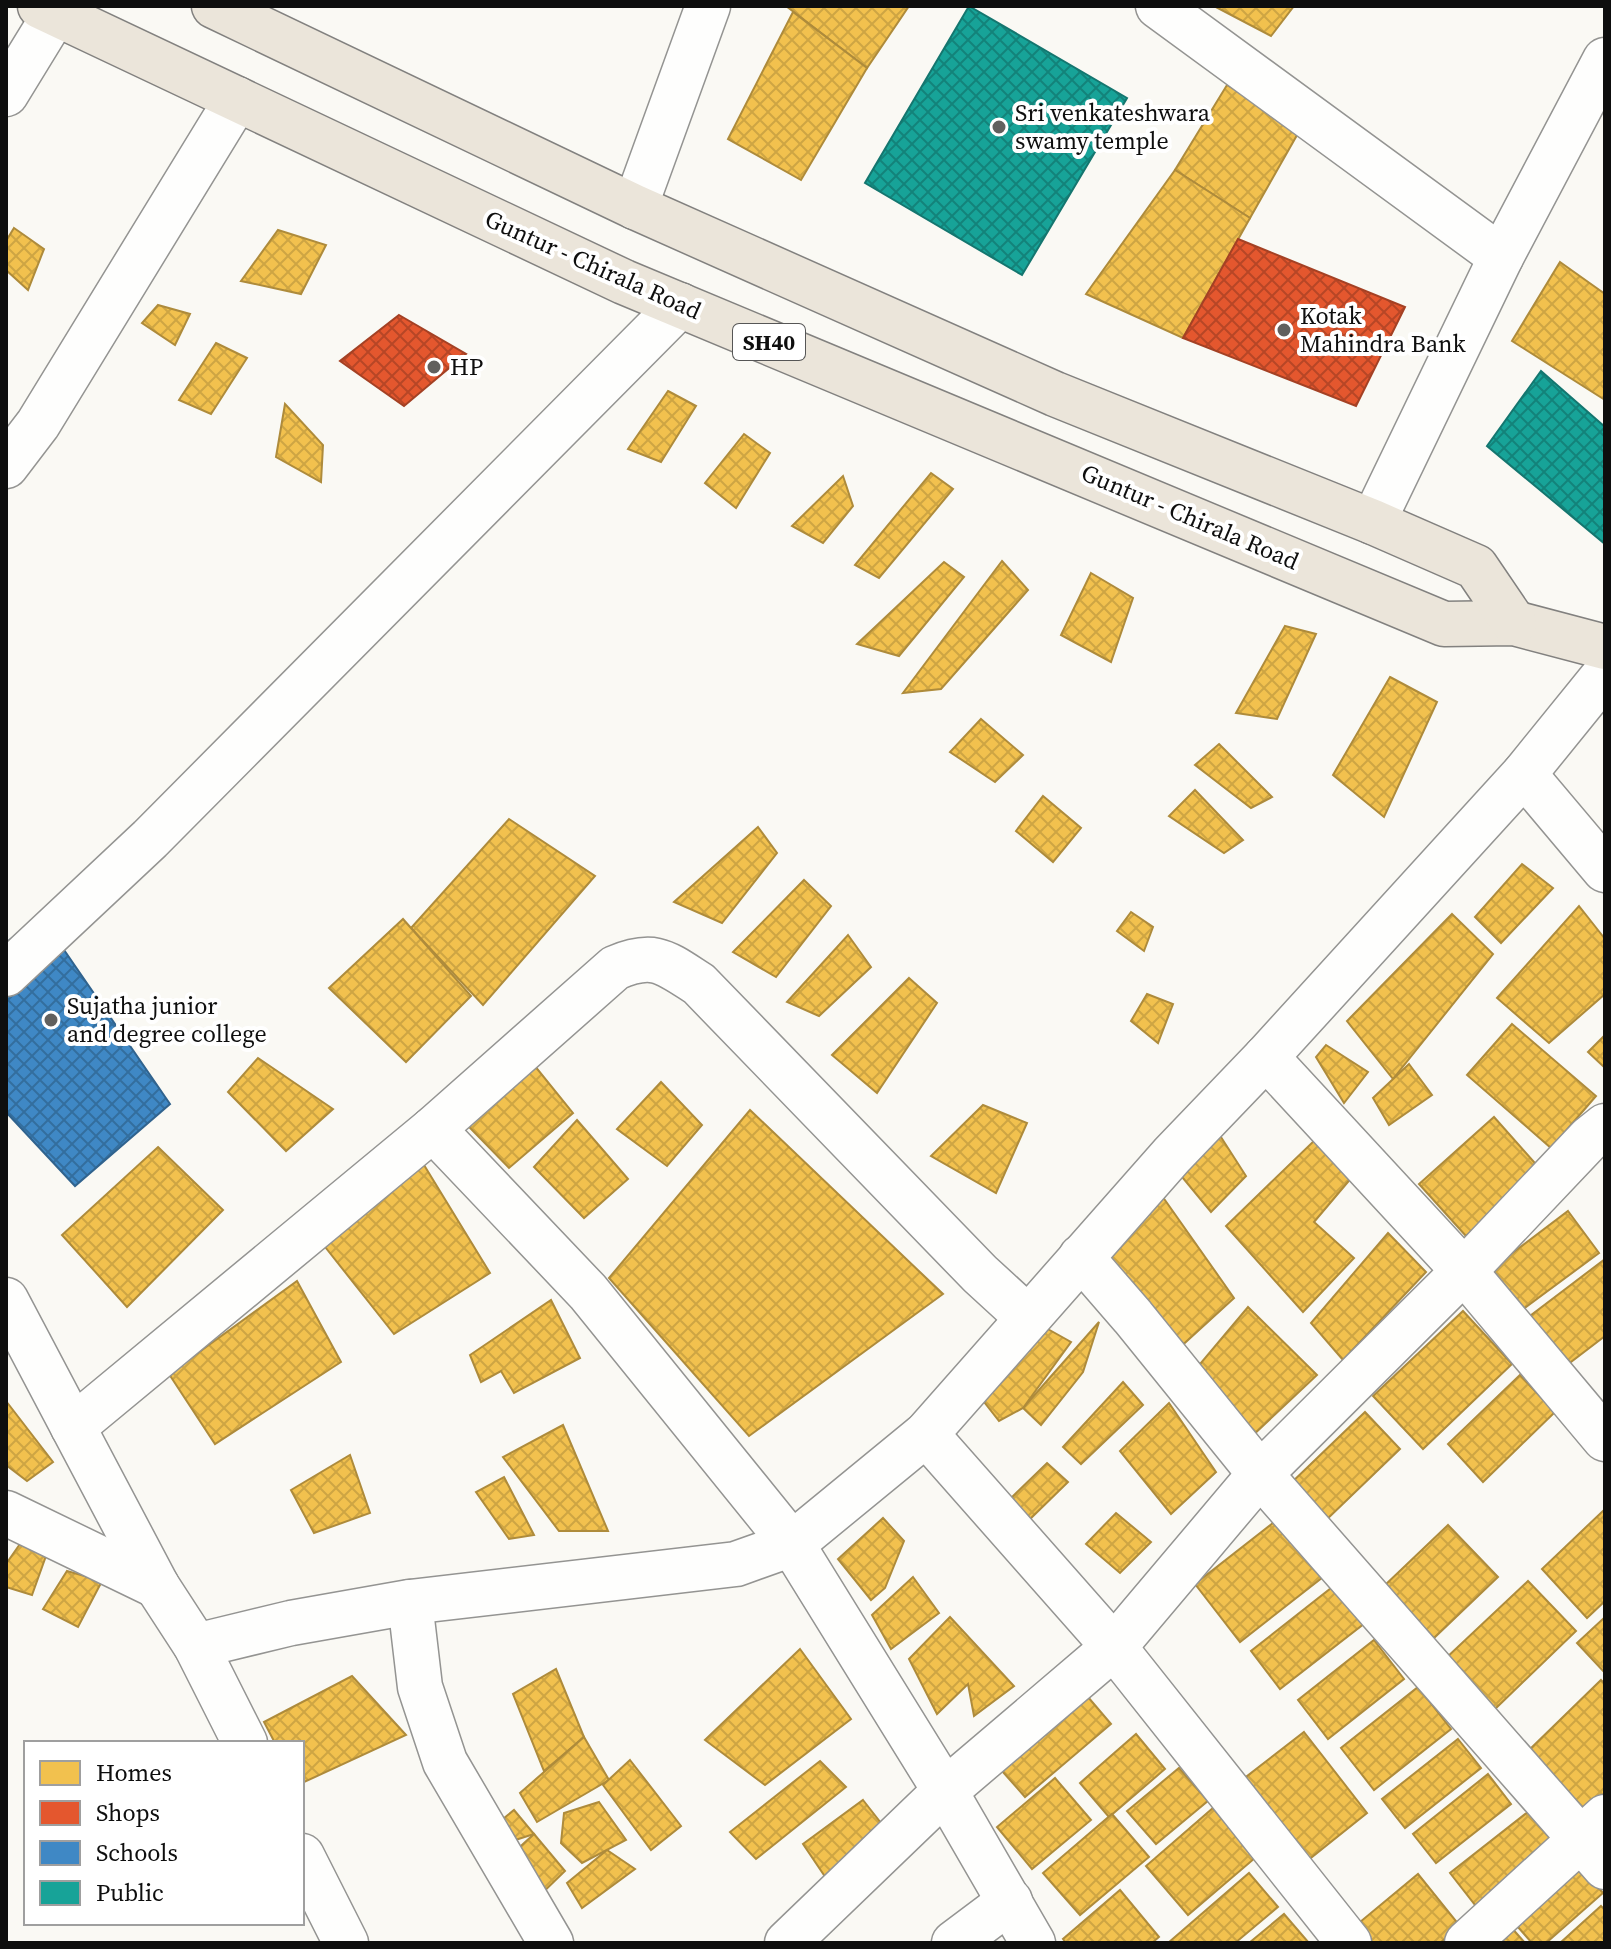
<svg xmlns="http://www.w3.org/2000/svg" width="1611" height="1949" viewBox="0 0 1611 1949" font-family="'Source Serif 4',serif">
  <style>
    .homes { fill: url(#homes-cross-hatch); stroke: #ae8b3b; stroke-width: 2 }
    .shops { fill: url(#shops-cross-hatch); stroke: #a44124; stroke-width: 2 }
    .schools { fill: url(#schools-cross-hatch); stroke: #30638e; stroke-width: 2 }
    .public { fill: url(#public-cross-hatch); stroke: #14766f; stroke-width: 2 }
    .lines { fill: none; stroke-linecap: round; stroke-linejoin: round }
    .minor-casing { stroke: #949492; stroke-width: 47 }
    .major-casing { stroke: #82817f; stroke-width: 47 }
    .minor { stroke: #fefefd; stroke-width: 44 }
    .major { stroke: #ebe5da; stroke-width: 44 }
    .poi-dot { fill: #61605e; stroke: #fff; stroke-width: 3 }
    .labels { text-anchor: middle; stroke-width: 8; stroke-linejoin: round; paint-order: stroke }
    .shield { fill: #fff; stroke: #565656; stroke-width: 2 }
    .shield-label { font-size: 22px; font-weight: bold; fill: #0e0e0e }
    .poi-label { font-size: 24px; fill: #0e0e0e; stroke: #fff; text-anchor: start }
    .street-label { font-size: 24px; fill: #0e0e0e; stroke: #fff }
  </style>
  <defs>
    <pattern id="homes-cross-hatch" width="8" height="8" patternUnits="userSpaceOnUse" patternTransform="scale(2)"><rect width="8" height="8" fill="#f2c14e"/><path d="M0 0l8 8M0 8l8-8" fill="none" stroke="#cea543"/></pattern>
    <pattern id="shops-cross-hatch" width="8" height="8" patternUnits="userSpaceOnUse" patternTransform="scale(2)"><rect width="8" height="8" fill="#e4572e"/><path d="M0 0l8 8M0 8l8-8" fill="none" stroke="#b74626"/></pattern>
    <pattern id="schools-cross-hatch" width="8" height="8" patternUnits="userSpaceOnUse" patternTransform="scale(2)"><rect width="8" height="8" fill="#3f88c5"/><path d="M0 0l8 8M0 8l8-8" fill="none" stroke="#336e9e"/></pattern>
    <pattern id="public-cross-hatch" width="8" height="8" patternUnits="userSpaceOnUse" patternTransform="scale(2)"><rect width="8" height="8" fill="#17a398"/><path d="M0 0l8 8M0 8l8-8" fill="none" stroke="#13837a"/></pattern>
  </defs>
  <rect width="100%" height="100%" fill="#faf9f4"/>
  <g class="homes">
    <path d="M 786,6 L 909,6 L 867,68 Z"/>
    <path d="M 1214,6 L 1294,6 L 1271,36 Z"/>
    <path d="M 793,12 L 867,68 L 801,180 L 728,139 Z"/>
    <path d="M 1227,85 L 1301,128 L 1250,218 L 1175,170 Z"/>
    <path d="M 1175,170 L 1250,218 L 1183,338 L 1086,294 Z"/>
    <path d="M 14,228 L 44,249 L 28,290 L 6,270 L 6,241 Z"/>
    <path d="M 278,230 L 326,245 L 301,294 L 241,281 Z"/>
    <path d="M 1560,262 L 1605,294 L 1605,400 L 1512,341 Z"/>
    <path d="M 158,305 L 190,314 L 175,345 L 142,323 Z"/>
    <path d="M 216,343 L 247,358 L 211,414 L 179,400 Z"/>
    <path d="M 668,391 L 696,406 L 661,462 L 628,449 Z"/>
    <path d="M 285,404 L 323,445 L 321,482 L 276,457 Z"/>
    <path d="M 744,434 L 770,453 L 736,508 L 705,483 Z"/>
    <path d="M 931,473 L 953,489 L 879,578 L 855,565 Z"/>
    <path d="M 843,476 L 853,506 L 823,543 L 792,526 Z"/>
    <path d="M 1002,561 L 1028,590 L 941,689 L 903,693 Z"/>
    <path d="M 944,562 L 964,577 L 899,656 L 857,644 Z"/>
    <path d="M 1091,573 L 1133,598 L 1111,662 L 1061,635 Z"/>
    <path d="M 1285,626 L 1316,634 L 1277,719 L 1236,713 Z"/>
    <path d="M 1390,677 L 1437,702 L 1384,817 L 1333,775 Z"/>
    <path d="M 981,719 L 1023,755 L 995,782 L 950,752 Z"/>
    <path d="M 1219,744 L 1272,797 L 1251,808 L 1195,765 Z"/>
    <path d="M 1195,790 L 1243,840 L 1224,853 L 1169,816 Z"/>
    <path d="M 1043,796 L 1081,828 L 1053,862 L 1016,831 Z"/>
    <path d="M 509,819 L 595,876 L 483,1005 L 411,928 Z"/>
    <path d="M 758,827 L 777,853 L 722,923 L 674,902 Z"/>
    <path d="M 1522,864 L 1553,888 L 1501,943 L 1475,917 Z"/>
    <path d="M 804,880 L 831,906 L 776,977 L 733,952 Z"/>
    <path d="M 1579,906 L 1605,939 L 1605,994 L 1549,1043 L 1497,998 Z"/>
    <path d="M 1131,912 L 1153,927 L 1144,951 L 1117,931 Z"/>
    <path d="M 1452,914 L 1493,954 L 1393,1079 L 1347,1021 Z"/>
    <path d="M 403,919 L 471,996 L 406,1062 L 329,988 Z"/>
    <path d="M 848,935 L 871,967 L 819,1016 L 787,1002 Z"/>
    <path d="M 909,978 L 937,1003 L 877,1093 L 832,1055 Z"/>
    <path d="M 1147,994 L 1173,1004 L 1158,1043 L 1131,1021 Z"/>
    <path d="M 1512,1024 L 1596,1096 L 1551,1148 L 1467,1075 Z"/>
    <path d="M 1605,1035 L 1605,1068 L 1588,1052 Z"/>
    <path d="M 513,1039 L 573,1113 L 509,1168 L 439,1096 Z"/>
    <path d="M 1326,1045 L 1368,1072 L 1344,1103 L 1316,1057 Z"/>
    <path d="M 258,1058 L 333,1109 L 286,1151 L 228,1092 Z"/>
    <path d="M 1409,1064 L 1432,1095 L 1389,1125 L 1373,1098 Z"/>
    <path d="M 661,1082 L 702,1125 L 667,1166 L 617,1129 Z"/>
    <path d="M 983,1105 L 1027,1123 L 996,1193 L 931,1156 Z"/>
    <path d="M 750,1110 L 943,1294 L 749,1436 L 609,1278 Z"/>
    <path d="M 1494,1117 L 1541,1170 L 1466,1236 L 1419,1184 Z"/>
    <path d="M 577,1120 L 628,1179 L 584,1218 L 534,1167 Z"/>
    <path d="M 1219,1134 L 1246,1176 L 1211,1212 L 1178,1172 Z"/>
    <path d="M 1319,1136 L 1358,1170 L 1314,1222 L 1354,1258 L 1303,1312 L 1226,1226 Z"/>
    <path d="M 158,1147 L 223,1210 L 127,1307 L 62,1235 Z"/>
    <path d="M 424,1165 L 490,1273 L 394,1334 L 322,1243 Z"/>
    <path d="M 1160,1193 L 1234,1298 L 1176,1351 L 1101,1257 Z"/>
    <path d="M 1568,1211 L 1599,1253 L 1518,1313 L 1487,1272 Z"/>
    <path d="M 1388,1233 L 1426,1272 L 1343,1360 L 1311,1323 Z"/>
    <path d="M 1605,1259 L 1605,1336 L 1563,1368 L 1526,1319 Z"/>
    <path d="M 297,1281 L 341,1362 L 215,1444 L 169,1374 Z"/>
    <path d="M 551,1300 L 580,1358 L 514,1393 L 501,1371 L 481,1382 L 470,1355 Z"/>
    <path d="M 1248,1307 L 1317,1375 L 1250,1438 L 1195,1370 Z"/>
    <path d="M 1463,1311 L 1512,1364 L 1423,1449 L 1373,1396 Z"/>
    <path d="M 1099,1322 L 1083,1372 L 1041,1425 L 1023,1408 Z"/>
    <path d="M 1037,1323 L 1071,1342 L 1023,1408 L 999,1421 L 981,1398 Z"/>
    <path d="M 1520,1375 L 1555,1412 L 1483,1482 L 1448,1444 Z"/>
    <path d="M 1123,1382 L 1143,1405 L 1081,1464 L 1063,1447 Z"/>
    <path d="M 6,1401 L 53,1462 L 27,1481 L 6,1465 Z"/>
    <path d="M 1169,1403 L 1216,1472 L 1171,1514 L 1120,1451 Z"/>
    <path d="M 1365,1412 L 1400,1449 L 1324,1522 L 1289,1485 Z"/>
    <path d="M 563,1425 L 608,1531 L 559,1531 L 503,1457 Z"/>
    <path d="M 350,1455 L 370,1513 L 314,1533 L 291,1490 Z"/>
    <path d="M 1047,1463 L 1068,1482 L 1028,1521 L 1008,1501 Z"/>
    <path d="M 504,1477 L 534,1535 L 509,1539 L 476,1492 Z"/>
    <path d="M 1605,1509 L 1605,1601 L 1587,1618 L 1542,1569 Z"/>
    <path d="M 1116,1513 L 1151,1542 L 1120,1573 L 1086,1544 Z"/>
    <path d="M 883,1518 L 904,1541 L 885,1588 L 871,1600 L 838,1559 Z"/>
    <path d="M 1278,1519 L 1323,1577 L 1240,1642 L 1195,1584 Z"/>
    <path d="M 1448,1525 L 1498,1577 L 1434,1638 L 1384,1586 Z"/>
    <path d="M 22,1541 L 46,1556 L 32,1595 L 6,1587 L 6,1564 Z"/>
    <path d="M 67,1571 L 102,1581 L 78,1627 L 43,1609 Z"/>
    <path d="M 913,1577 L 939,1613 L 891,1649 L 872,1615 Z"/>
    <path d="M 1528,1581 L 1576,1631 L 1494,1710 L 1445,1659 Z"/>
    <path d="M 1335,1585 L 1365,1623 L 1280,1689 L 1251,1651 Z"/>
    <path d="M 950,1617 L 1014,1686 L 974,1716 L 968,1684 L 937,1714 L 909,1659 Z"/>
    <path d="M 1605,1617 L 1605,1673 L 1577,1643 Z"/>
    <path d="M 1374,1640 L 1404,1679 L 1328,1739 L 1298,1700 Z"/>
    <path d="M 800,1649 L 851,1719 L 765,1785 L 705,1740 Z"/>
    <path d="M 556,1669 L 584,1737 L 544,1771 L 513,1694 Z"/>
    <path d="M 352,1676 L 406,1735 L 302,1783 L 302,1743 L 275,1743 L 264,1722 Z"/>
    <path d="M 1601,1680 L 1605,1684 L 1605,1796 L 1587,1813 L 1528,1751 Z"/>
    <path d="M 1418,1687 L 1451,1729 L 1374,1790 L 1341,1748 Z"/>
    <path d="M 1082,1690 L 1111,1724 L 1025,1797 L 995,1763 Z"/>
    <path d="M 1304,1732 L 1367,1813 L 1307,1861 L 1242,1780 Z"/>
    <path d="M 1136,1734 L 1165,1769 L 1109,1817 L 1080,1783 Z"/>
    <path d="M 584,1737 L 609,1780 L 537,1822 L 520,1793 Z"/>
    <path d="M 1458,1739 L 1481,1768 L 1405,1828 L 1382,1799 Z"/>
    <path d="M 630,1760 L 681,1826 L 651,1850 L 603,1785 Z"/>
    <path d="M 820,1761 L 846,1787 L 756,1859 L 730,1832 Z"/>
    <path d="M 1179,1768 L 1208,1801 L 1156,1844 L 1127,1811 Z"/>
    <path d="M 1488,1774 L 1511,1804 L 1436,1863 L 1413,1834 Z"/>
    <path d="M 1055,1778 L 1091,1820 L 1032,1869 L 997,1827 Z"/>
    <path d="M 863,1800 L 888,1832 L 826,1878 L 803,1844 Z"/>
    <path d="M 599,1802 L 626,1840 L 582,1863 L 561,1843 L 564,1813 Z"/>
    <path d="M 1213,1808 L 1255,1858 L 1188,1915 L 1146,1866 Z"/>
    <path d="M 514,1810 L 534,1834 L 506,1843 L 493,1827 Z"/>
    <path d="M 1529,1811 L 1558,1848 L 1479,1910 L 1450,1873 Z"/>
    <path d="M 1112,1814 L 1149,1857 L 1080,1915 L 1043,1873 Z"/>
    <path d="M 534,1834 L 565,1871 L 533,1902 L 510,1856 Z"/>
    <path d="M 607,1850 L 635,1869 L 582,1908 L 567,1883 Z"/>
    <path d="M 1576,1862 L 1603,1893 L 1546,1943 L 1532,1943 L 1511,1919 Z"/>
    <path d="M 1249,1873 L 1278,1907 L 1235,1943 L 1168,1943 Z"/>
    <path d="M 1418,1874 L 1460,1926 L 1440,1943 L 1368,1943 L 1354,1927 Z"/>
    <path d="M 1120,1890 L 1159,1937 L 1152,1943 L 1066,1943 L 1063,1939 Z"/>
    <path d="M 1601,1906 L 1605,1910 L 1605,1943 L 1560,1943 Z"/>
    <path d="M 1284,1914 L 1309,1943 L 1249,1943 Z"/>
    <path d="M 1510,1926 L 1525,1943 L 1490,1943 Z"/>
  </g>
  <g class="shops">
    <path d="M 1238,239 L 1405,307 L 1356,406 L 1183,338 Z"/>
    <path d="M 399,315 L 466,354 L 404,406 L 340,361 Z"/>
  </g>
  <path class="schools" d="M 40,915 L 170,1104 L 75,1186 L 6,1112 L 6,943 Z"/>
  <g class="public">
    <path d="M 969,6 L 1127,98 L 1022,275 L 865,183 Z"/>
    <path d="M 1541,371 L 1605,427 L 1605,544 L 1487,446 Z"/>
  </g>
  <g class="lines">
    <g class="minor-casing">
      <g id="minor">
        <path d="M 1158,6 L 1501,257"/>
        <path d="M 6,94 L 55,14"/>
        <path d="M 635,207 L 708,6"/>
        <path d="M 6,466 L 38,424 L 237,99"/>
        <path d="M 1373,522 L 1501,257 L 1605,60"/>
        <path d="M 1524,774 L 1605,870"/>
        <path d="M 6,974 L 150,839 L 680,305"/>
        <path d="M 1266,1057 L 1464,1271 L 1605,1439"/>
        <path d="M 433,1129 L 588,1292 L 792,1544 L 945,1791 L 1033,1943"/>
        <path d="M 1081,1257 L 1133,1317 L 1260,1474 L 1605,1867"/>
        <path d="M 6,1300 L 157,1586 L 196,1646 L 245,1743"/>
        <path d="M 73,1427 L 433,1129 L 615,968 C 654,951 665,962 699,984 L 980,1274 L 1028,1318"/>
        <path d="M 926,1434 L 1114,1647 L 1349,1943"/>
        <path d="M 6,1513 L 157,1586"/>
        <path d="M 410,1602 L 420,1687 L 445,1762 L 551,1943"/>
        <path d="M 196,1646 L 291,1623 L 410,1602 L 736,1564 L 792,1544 L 926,1434 L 1172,1155 L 1266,1057 L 1524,774 L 1605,674"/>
        <path d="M 302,1856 L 346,1943"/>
        <path d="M 787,1943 L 945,1791 L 1114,1647 L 1260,1474 L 1464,1271 L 1590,1138 L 1605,1126"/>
        <path d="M 954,1943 L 1010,1901"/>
        <path d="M 1467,1943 L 1605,1817"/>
      </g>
    </g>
    <g class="major-casing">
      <g id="major">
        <path d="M 40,6 L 624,282 L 1444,624 L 1514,623 L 1605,647"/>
        <path d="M 214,6 L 635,207 L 1055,394 L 1373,522 L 1476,567 L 1514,623"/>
      </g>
    </g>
    <use href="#minor" class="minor"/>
    <use href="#major" class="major"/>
  </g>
  <g class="poi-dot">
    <circle cx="999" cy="127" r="8"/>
    <circle cx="1284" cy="330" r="8"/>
    <circle cx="434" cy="367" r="8"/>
    <circle cx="51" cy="1020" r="8"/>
  </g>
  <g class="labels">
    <rect class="shield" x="733" y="324" width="72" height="36" rx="6"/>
    <g class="shield-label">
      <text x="769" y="350">SH40</text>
    </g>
    <g class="poi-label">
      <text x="1015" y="121">Sri venkateshwara<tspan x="1015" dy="28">swamy temple</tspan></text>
      <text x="1300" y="324">Kotak<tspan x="1300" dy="28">Mahindra Bank</tspan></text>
      <text x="450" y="375">HP</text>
      <text x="67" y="1014">Sujatha junior<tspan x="67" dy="28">and degree college</tspan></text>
    </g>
    <g class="street-label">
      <text transform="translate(593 265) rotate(24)" y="8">Guntur - Chirala Road</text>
      <text transform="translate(1190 517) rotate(23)" y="8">Guntur - Chirala Road</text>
    </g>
  </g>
  <rect width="1611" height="1949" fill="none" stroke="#0e0e0e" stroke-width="16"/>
  <rect x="24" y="1741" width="280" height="184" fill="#ffffff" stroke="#9f9f9f" stroke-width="2"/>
  <rect x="40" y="1761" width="40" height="24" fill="#f2c14e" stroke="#9f9f9f" stroke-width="2"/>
  <text x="96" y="1781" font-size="24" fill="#0e0e0e">Homes</text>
  <rect x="40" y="1801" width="40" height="24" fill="#e4572e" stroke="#9f9f9f" stroke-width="2"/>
  <text x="96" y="1821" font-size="24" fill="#0e0e0e">Shops</text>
  <rect x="40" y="1841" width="40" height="24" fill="#3f88c5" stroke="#9f9f9f" stroke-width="2"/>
  <text x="96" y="1861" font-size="24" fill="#0e0e0e">Schools</text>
  <rect x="40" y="1881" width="40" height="24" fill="#17a398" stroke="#9f9f9f" stroke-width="2"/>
  <text x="96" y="1901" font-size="24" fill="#0e0e0e">Public</text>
</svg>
